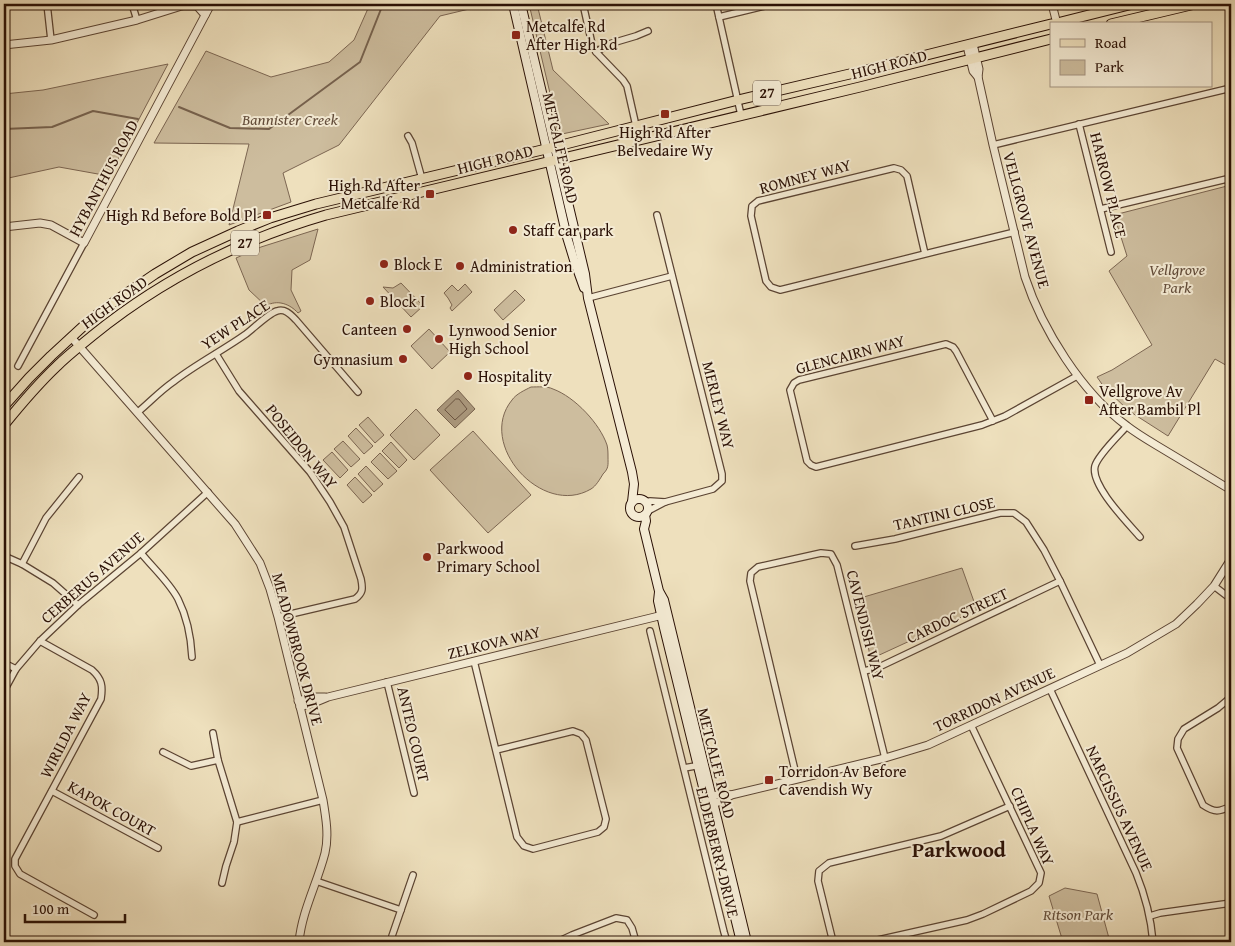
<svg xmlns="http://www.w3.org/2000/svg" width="1235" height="946" viewBox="0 0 1235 946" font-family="'Gentium Book Plus',serif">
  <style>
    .green { fill: #cdbd9e; stroke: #7c6652 }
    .water { fill: #ab997e; stroke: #77624e }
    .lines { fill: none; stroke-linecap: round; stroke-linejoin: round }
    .shore { stroke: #6a5442; stroke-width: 1 }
    .stream { stroke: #77624e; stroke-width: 2 }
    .minor-casing { stroke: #5b4433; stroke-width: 8 }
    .tertiary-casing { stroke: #5b4433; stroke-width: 9 }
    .secondary-casing { stroke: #2a1005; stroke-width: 10 }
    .primary-casing { stroke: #2a1005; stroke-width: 11 }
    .minor { stroke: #f4ebd4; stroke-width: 5.5 }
    .tertiary { stroke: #f4ebd4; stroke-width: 7 }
    .secondary { stroke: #f4ebd4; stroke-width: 8 }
    .primary { stroke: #eee0bd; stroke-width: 9 }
    .poi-dot { fill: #8f2418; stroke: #f4ebd4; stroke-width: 2 }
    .labels { text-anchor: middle; stroke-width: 4; stroke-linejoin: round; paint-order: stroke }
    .shield { fill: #f4ebd4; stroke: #675243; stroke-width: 1 }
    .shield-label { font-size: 15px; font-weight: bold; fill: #2a1005 }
    .poi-label { font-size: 16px; fill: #2a1005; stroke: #f4ebd4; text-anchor: start }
    .street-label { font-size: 16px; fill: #2a1005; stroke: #f4ebd4 }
    .park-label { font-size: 16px; font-style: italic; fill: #634d3b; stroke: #f4ebd4 }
    .district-label { font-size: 21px; font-weight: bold; fill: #2a1005; stroke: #f4ebd4 }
  </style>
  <rect width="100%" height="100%" fill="#eee0bd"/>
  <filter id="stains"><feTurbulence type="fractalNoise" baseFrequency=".004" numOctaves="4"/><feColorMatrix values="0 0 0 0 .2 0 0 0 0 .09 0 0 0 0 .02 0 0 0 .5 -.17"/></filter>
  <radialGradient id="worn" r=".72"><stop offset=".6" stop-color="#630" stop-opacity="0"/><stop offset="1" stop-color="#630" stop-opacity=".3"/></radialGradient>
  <g class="green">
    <path d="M 370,4 L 490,4 L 440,16 L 339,145 L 283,173 L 291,202 L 229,225 L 249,144 L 154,143 L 206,51 L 271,77 L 329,62 L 354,40 Z"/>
    <path d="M 529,4 L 537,4 L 553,70 L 609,124 L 562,134 L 558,133 L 553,106 Z"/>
    <path d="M 168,64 L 109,176 L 59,167 L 4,179 L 4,94 L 43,90 Z"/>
    <path d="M 1231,185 L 1231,368 L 1215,359 L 1168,436 L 1129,411 L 1104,387 L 1097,377 L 1112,370 L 1152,345 L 1109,271 L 1127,256 L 1114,215 Z"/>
    <path d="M 318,229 L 310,260 L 292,270 L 291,290 L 301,311 L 298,313 C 290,304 277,299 266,306 L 249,290 L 236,258 L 261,247 Z"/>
    <path d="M 401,283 L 423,306 L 411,317 L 383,287 L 393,288 Z"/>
    <path d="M 465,284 L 472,292 L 452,311 L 450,308 L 452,305 L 448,298 L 444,293 L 452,285 L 458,291 Z"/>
    <path d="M 515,290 L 525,300 L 503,320 L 494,310 Z"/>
    <path d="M 429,329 L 450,352 L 432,369 L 411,346 Z"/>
    <path d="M 531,387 C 538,387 547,386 553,389 C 575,397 600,424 607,445 C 608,449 608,453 608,457 C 608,465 609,468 603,474 C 600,479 596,486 591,489 C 542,518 476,444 512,400 C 516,394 525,390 531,387 Z"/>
    <path d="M 416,409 L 440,435 L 414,460 L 390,435 Z"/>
    <path d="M 368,417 L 384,435 L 375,443 L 359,425 Z"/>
    <path d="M 356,428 L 373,446 L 364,454 L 348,436 Z"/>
    <path d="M 473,431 L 531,495 L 488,533 L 430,470 Z"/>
    <path d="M 343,441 L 360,459 L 351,467 L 334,449 Z"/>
    <path d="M 391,442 L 407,460 L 399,468 L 382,451 Z"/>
    <path d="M 332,452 L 348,470 L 340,478 L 323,460 Z"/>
    <path d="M 380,453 L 397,471 L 388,479 L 371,462 Z"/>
    <path d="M 366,466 L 383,484 L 374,492 L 358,474 Z"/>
    <path d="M 355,477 L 372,495 L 363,503 L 347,485 Z"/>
    <path d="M 962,568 L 977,610 L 875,657 L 870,655 L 857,599 Z"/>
    <path d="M 1065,888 L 1097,894 L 1110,942 L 1063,942 L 1049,896 Z"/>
  </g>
  <path class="water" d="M 458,390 L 475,409 L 455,428 L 437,410 Z"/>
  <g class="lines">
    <path class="shore" d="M 456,399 L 459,399 L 467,409 L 455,420 L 445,410 Z"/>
    <g class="stream">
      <path d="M 179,107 L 230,128 L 269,129 L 360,62 L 383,4"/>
      <path d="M 4,129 L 52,127 L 93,111 L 138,119"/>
    </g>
    <g class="minor-casing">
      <g id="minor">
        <path d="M 47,4 L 51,40"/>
        <path d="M 132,4 L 137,20"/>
        <path d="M 583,4 L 592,44 L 596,52 L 623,80 L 627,86 L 636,126"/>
        <path d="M 716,4 L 741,115"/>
        <path d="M 719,17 L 773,4"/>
        <path d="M 596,52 L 609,44 L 636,36 L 648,31"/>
        <path d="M 1079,124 L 1111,252"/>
        <path d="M 408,136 L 412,143 L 422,179"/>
        <path d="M 993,145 L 1231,88"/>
        <path d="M 1101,209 L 1231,178"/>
        <path d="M 925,254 L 780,290 L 771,287 L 766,281 L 751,216 L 752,206 L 758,201 L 894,168 L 901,170 L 907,176 L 925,254 L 1015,232"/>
        <path d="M 588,298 L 672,276"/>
        <path d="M 216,354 L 239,391 L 310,472 L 330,502 L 344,527 L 361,579 C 363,589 363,593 355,599 L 278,617"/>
        <path d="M 18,366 L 84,243"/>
        <path d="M 138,412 C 150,402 160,391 173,382 C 196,364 222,351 246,334 C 254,328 269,313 277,311 C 285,308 291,315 296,320 L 358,392"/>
        <path d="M 993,421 L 956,351 L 953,347 L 946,344 L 799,380 L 794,383 L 790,390 L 807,461 L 811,465 L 816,467 L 982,425 L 1005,416 L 1077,376"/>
        <path d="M 1127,426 C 1119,435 1098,455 1095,466 C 1090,485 1128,523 1140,537"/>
        <path d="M 646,502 L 650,501 L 665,502"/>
        <path d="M 648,511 L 665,502 L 713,489 L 722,481 L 722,474 L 657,215"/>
        <path d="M 855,546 L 895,539 L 1000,513 L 1014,513 L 1026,522 L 1044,550 L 1060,581 L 1100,665"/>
        <path d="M 141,553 C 153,568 169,582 178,599 C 187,617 191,637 192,657"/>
        <path d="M 4,556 L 22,564 L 53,583 L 78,605"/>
        <path d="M 22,564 L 46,518 L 79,477"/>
        <path d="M 1214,586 L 1231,599"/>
        <path d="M 650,631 L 724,932 L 727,942"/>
        <path d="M 40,641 L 92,670 C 102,679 103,686 101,699 L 15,859 L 15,866 L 20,874 L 94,915"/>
        <path d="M 474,661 L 517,837 L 524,846 L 533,849 L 598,832 L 604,827 L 606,819 L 586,740 L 581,734 L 573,731 L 496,750"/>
        <path d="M 4,663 L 16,669"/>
        <path d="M 864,671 L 877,668 L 1060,581"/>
        <path d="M 387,682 L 414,793"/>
        <path d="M 1050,689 L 1136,873 C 1145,895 1151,918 1153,942"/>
        <path d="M 4,691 L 16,669 L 40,641 L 78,605 L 141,553 L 208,492"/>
        <path d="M 1231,697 L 1218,708 L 1184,729 L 1178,739 L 1177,748 L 1203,805 C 1215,813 1219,812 1231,806"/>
        <path d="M 213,733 L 218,760 L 237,822 L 234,842 L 226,866 L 222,883"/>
        <path d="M 163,752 L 191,766 L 218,760"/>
        <path d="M 684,768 L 701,765"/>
        <path d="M 797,779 L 750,581 L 751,573 L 758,567 L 821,553 L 831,554 L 837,565 L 885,758"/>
        <path d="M 52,791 L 158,848"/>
        <path d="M 237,822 L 323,800"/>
        <path d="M 316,881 L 401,910"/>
        <path d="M 1150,916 L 1160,913 L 1231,903"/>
        <path d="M 392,936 L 413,875"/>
        <path d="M 557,942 L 572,935 L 616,918 L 627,920 L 632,928 L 636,942"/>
        <path d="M 833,942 L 818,881 L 819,871 L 829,863 L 941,836 L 1010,806"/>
        <path d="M 869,942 L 967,920 L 983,914 L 1031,891 L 1039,883 L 1041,873 L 971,725"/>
      </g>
    </g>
    <g class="tertiary-casing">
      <g id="tertiary">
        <path d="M 1052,4 L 1057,24"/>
        <path d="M 183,6 L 197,6 L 205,15"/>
        <path d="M 973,44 L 979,69 L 978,77 L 993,145 L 1025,277 C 1042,329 1082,393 1127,426 C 1136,433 1146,439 1156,445 C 1181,460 1206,475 1231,490"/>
        <path d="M 4,45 L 51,40 L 137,20 L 188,4"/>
        <path d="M 967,46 L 973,71 L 978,77"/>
        <path d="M 4,227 L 40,223 L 51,225 L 84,243 L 211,4"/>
        <path d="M 71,337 L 235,524 L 260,563 L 270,589 L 278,617 L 323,800 C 326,818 329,836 325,853 C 317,884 302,911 299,942"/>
        <path d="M 298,701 L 314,697 L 325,697"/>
        <path d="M 300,707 L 316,702 L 328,697 L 667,614"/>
        <path d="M 707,797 L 722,794 L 731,795 L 885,758 L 928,745 L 1127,653 L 1176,624 L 1197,604 L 1214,586 L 1231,559"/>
        <path d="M 709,804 L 723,801 L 731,795"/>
      </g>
    </g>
    <g class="secondary-casing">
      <g id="secondary">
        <path d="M 513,4 L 567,237 L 574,260 L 584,288"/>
        <path d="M 521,4 L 585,274 L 588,298 L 632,472 L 634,484 L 632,502"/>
        <circle cx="639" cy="508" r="9"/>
        <path d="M 645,515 L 646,521 L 644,529 L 659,591 L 664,600 L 747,942"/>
        <path d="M 659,592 L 658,601 L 664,628 L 741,942"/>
      </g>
    </g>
    <g class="primary-casing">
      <g id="primary">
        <path d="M 1053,24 L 1133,4"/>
        <path d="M 1111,24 L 1195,4"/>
        <path d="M 4,406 L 29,378 L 51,356 L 90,320 L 111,304 L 155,274 L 192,252 L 238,231 L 270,218 L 316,204 L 546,149 L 738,100 L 854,73 L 1051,24"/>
        <path d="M 4,425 C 21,404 38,384 57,366 C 68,355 80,346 92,336 C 162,279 240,240 326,215 L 860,87 L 1051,39"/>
      </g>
    </g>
    <use href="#minor" class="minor"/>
    <use href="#tertiary" class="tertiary"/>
    <use href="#secondary" class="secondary"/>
    <use href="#primary" class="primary"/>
  </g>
  <g class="poi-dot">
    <rect x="511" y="30" width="10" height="10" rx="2.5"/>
    <rect x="660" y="109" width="10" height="10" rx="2.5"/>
    <rect x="425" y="189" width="10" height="10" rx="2.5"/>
    <rect x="262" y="210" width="10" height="10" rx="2.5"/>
    <circle cx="513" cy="230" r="5"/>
    <circle cx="384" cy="264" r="5"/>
    <circle cx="460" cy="266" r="5"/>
    <circle cx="370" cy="301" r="5"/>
    <circle cx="407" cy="329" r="5"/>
    <circle cx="439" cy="339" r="5"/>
    <circle cx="403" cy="359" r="5"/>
    <circle cx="468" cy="376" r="5"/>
    <rect x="1084" y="395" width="10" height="10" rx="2.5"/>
    <circle cx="427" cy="557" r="5"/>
    <rect x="764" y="775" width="10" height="10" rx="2.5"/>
  </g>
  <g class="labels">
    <g class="shield">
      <rect x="753" y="80.5" width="28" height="25" rx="4"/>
      <rect x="231" y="230.5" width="28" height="25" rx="4"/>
    </g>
    <g class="shield-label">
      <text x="767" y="98">27</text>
      <text x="245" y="248">27</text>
    </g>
    <g class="poi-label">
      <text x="526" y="32">Metcalfe Rd<tspan x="526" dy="18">After High Rd</tspan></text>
      <text x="665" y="138" text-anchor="middle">High Rd After<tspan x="665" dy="18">Belvedaire Wy</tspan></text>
      <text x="420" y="191" text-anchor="end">High Rd After<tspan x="420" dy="18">Metcalfe Rd</tspan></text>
      <text x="257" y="221" text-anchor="end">High Rd Before Bold Pl</text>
      <text x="523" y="236">Staff car park</text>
      <text x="394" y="270">Block E</text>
      <text x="470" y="272">Administration</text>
      <text x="380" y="307">Block I</text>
      <text x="397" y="335" text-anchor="end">Canteen</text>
      <text x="449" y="336">Lynwood Senior<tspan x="449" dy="18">High School</tspan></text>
      <text x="393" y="365" text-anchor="end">Gymnasium</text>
      <text x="478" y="382">Hospitality</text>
      <text x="1099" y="397">Vellgrove Av<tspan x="1099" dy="18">After Bambil Pl</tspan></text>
      <text x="437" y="554">Parkwood<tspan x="437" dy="18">Primary School</tspan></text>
      <text x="779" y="777">Torridon Av Before<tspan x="779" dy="18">Cavendish Wy</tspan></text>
    </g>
    <g class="street-label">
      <text transform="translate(889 64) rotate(-14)" y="6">HIGH ROAD</text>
      <text transform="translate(561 148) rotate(77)" y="6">METCALFE ROAD</text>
      <text transform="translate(495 159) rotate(-14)" y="6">HIGH ROAD</text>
      <text transform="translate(805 176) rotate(-15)" y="6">ROMNEY WAY</text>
      <text transform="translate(103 178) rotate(-62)" y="6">HYBANTHUS ROAD</text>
      <text transform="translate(1109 185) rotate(76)" y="6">HARROW PLACE</text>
      <text transform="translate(1027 220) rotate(75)" y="6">VELLGROVE AVENUE</text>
      <text transform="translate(114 302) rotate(-36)" y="6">HIGH ROAD</text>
      <text transform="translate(235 324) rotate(-33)" y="6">YEW PLACE</text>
      <text transform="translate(850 354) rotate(-15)" y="6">GLENCAIRN WAY</text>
      <text transform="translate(719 405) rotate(76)" y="6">MERLEY WAY</text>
      <text transform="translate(302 446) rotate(51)" y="6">POSEIDON WAY</text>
      <text transform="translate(944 513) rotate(-13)" y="6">TANTINI CLOSE</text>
      <text transform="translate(92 577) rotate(-41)" y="6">CERBERUS AVENUE</text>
      <text transform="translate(957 615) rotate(-25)" y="6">CARDOC STREET</text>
      <text transform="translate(866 625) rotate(76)" y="6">CAVENDISH WAY</text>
      <text transform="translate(494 642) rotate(-14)" y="6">ZELKOVA WAY</text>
      <text transform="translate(298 649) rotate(75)" y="6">MEADOWBROOK DRIVE</text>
      <text transform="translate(994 699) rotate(-25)" y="6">TORRIDON AVENUE</text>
      <text transform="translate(414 734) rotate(77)" y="6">ANTEO COURT</text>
      <text transform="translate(65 735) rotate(-63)" y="6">WIRILDA WAY</text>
      <text transform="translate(717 763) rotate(76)" y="6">METCALFE ROAD</text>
      <text transform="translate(112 808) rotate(29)" y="6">KAPOK COURT</text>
      <text transform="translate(1120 808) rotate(65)" y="6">NARCISSUS AVENUE</text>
      <text transform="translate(1033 826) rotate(66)" y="6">CHIPLA WAY</text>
      <text transform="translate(718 852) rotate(76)" y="6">ELDERBERRY DRIVE</text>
    </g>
    <g class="park-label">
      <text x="290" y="125">Bannister Creek</text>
      <text x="1177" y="275">Vellgrove<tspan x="1177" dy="18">Park</tspan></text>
      <text x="1078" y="920">Ritson Park</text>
    </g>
    <g class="district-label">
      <text x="959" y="857">Parkwood</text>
    </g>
  </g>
  <rect width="1235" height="946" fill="none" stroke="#eee0bd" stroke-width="20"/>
  <rect x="5" y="5" width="1225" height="936" fill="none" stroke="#2a1005" stroke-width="2.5"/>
  <rect x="10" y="10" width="1215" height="926" fill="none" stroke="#2a1005"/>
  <rect x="1050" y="22" width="162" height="65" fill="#f4ebd4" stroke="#a39381"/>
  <rect x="1060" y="39" width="25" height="8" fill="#eee0bd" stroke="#a39381"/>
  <text x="1095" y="48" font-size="15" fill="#2a1005">Road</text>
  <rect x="1060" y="60" width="25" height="15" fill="#cdbd9e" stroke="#a39381"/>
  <text x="1095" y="72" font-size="15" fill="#2a1005">Park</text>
  <path d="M25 914v8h100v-8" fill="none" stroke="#2a1005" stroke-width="2.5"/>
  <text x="32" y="914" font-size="15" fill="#2a1005" stroke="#f4ebd4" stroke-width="4" paint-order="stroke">100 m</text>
  <rect width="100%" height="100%" filter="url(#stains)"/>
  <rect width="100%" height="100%" fill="url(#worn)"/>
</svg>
